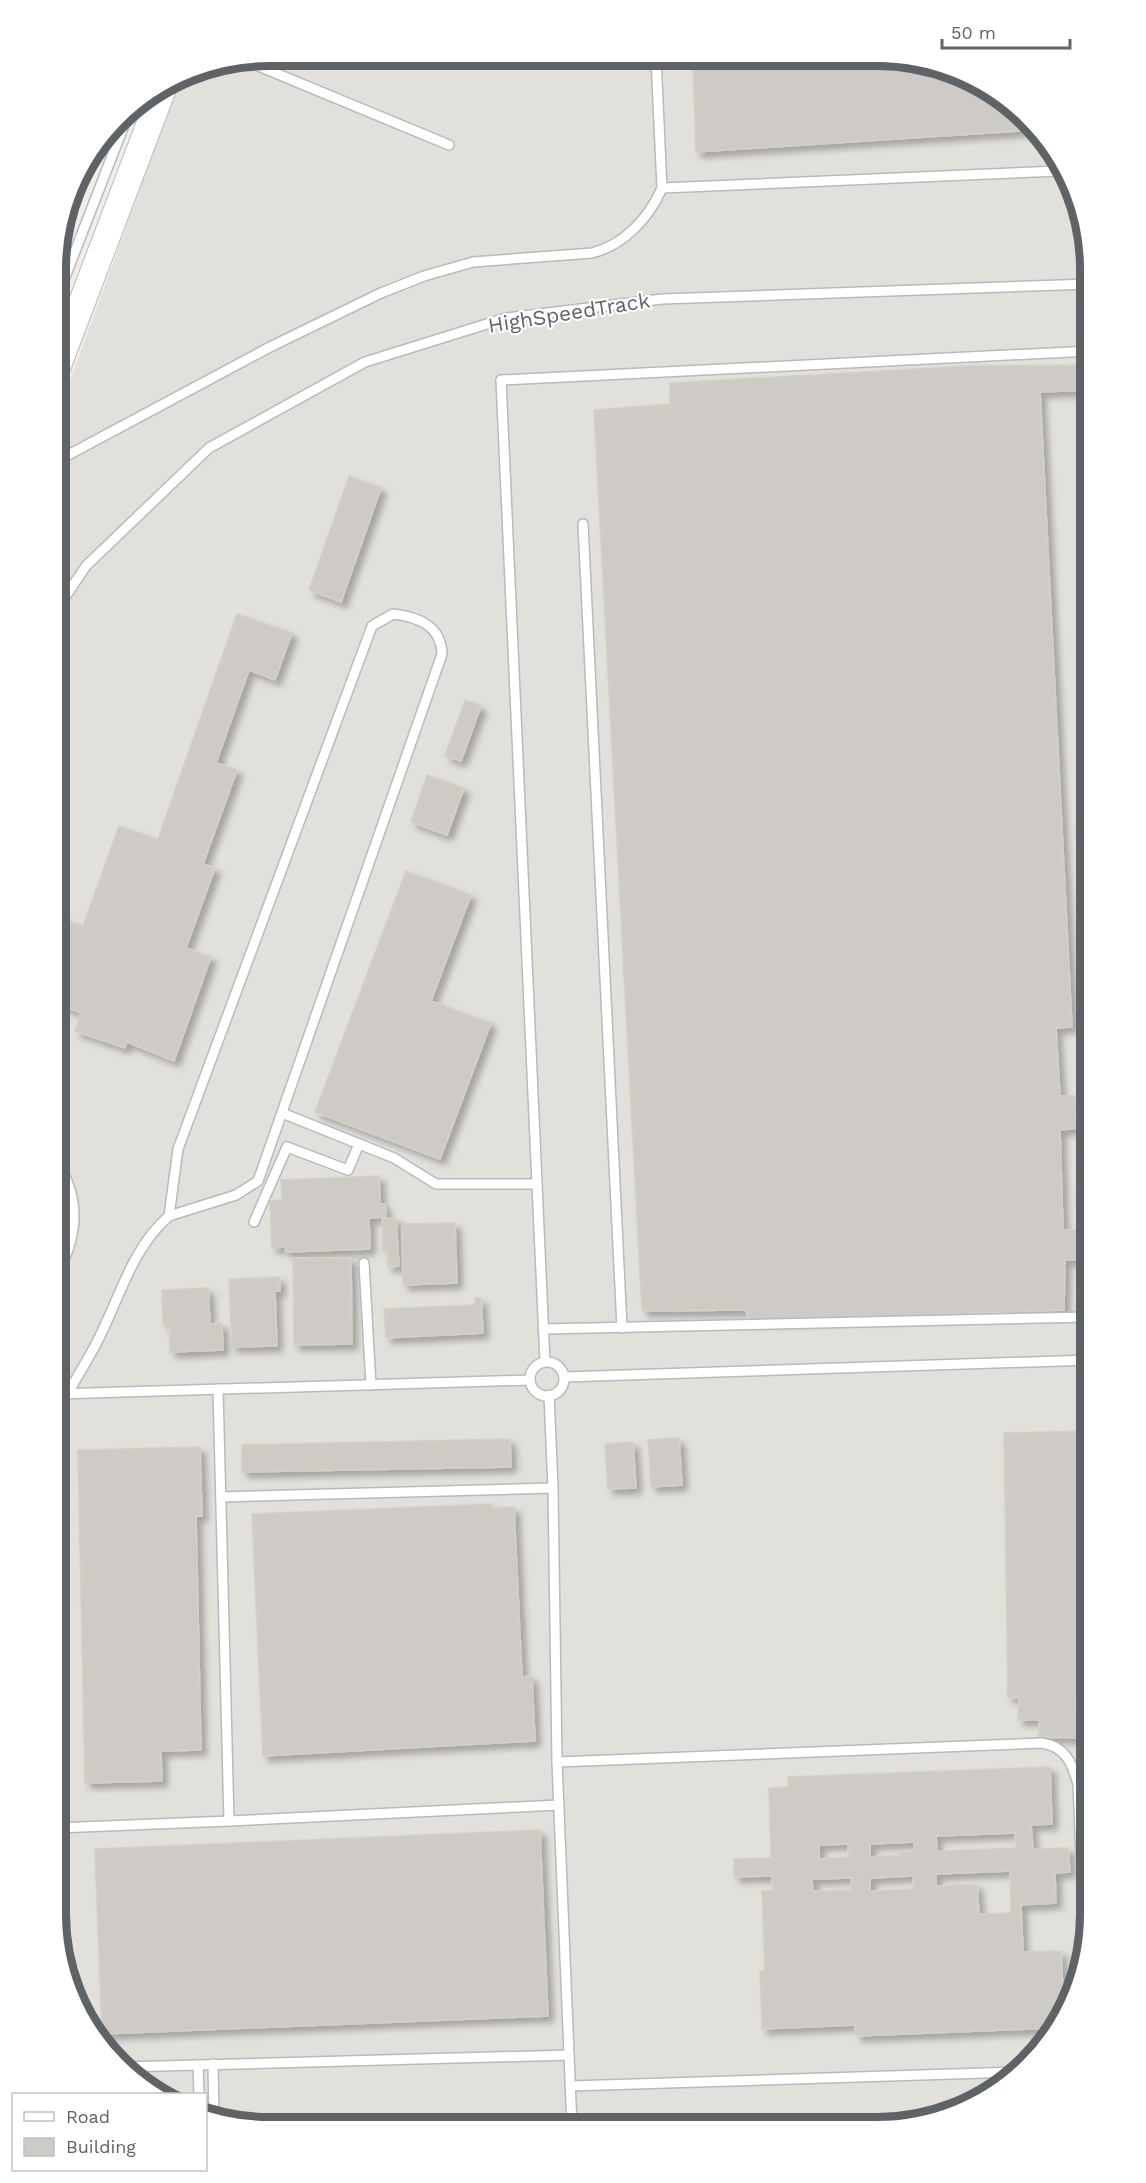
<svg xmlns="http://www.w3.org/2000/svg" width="1146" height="2183" viewBox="0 0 1146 2183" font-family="'Work Sans',sans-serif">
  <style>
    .industrial { fill: #e2e0db }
    .building { fill: #cecbc6; stroke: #d6cfc4; stroke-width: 1.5; fill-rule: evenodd; filter: url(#shadow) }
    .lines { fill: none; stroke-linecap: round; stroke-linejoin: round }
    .lane-casing { stroke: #b7babe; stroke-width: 12 }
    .secondary-casing { stroke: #b8bcc1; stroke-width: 28 }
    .lane { stroke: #fff; stroke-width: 9 }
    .secondary { stroke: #fff; stroke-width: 26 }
    .labels { text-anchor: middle; stroke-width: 4.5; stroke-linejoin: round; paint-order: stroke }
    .street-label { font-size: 21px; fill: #5e6368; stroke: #fff }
    .rim { fill: none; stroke: #5e6368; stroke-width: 8 }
  </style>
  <defs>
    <filter id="shadow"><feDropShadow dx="5.5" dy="5.5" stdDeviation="3" flood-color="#0004"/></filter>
  </defs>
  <rect width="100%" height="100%" fill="#f1eee7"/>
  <path class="industrial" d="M 269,56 L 918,60 L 1018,109 L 1079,201 L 1090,269 L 1090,1928 L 1074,1996 L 1046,2044 L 996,2091 L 945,2116 L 877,2127 L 241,2126 L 206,2115 L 206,2094 L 158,2094 L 128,2075 L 67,1982 L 56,1914 L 57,417 L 181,76 L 188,72 Z"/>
  <g class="building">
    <path d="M 693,58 L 918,60 L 1018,109 L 1033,130 L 696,152 Z"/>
    <path d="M 1090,365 L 1090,390 L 1040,392 L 1072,1027 L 1056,1028 L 1060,1096 L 1075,1096 L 1077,1128 L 1060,1130 L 1063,1230 L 1090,1229 L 1090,1259 L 1065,1260 L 1064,1310 L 748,1321 L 746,1310 L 642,1311 L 594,410 L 670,404 L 670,383 L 967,366 Z"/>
    <path d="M 349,476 L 381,488 L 341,602 L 309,590 Z"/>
    <path d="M 237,614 L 292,633 L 275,680 L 249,670 L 216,763 L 237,770 L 203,864 L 215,868 L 186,948 L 211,957 L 174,1061 L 127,1042 L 125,1048 L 75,1031 L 81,1013 L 56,1004 L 57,917 L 83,926 L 119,826 L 158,839 Z"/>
    <path d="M 465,700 L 481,706 L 461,761 L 445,756 Z"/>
    <path d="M 427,775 L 464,788 L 447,835 L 411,822 Z"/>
    <path d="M 406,871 L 471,895 L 431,1001 L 491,1023 L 440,1159 L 315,1112 Z"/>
    <path d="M 379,1176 L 380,1204 L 385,1204 L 386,1217 L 369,1218 L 370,1249 L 286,1252 L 285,1247 L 272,1248 L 270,1201 L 282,1200 L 281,1180 Z"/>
    <path d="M 382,1218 L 396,1218 L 399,1266 L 388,1267 L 387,1251 L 383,1251 Z"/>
    <path d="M 455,1223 L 457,1283 L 403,1285 L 402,1224 Z"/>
    <path d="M 293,1258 L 351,1258 L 352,1344 L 294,1345 Z"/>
    <path d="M 279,1277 L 280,1291 L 275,1291 L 277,1346 L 232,1347 L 229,1279 Z"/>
    <path d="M 208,1288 L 210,1324 L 222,1323 L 223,1350 L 170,1352 L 169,1324 L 163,1324 L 162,1290 Z"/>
    <path d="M 475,1298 L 481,1298 L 483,1333 L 386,1338 L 384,1309 L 475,1305 Z"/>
    <path d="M 1090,1431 L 1090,1763 L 1088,1693 L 1076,1694 L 1077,1738 L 1039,1737 L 1039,1720 L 1018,1720 L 1019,1698 L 1008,1697 L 1004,1433 Z"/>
    <path d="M 679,1438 L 682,1485 L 651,1487 L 648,1440 Z"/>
    <path d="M 510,1439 L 511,1467 L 242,1472 L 242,1445 Z"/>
    <path d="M 633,1442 L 636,1488 L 608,1489 L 605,1444 Z"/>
    <path d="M 200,1447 L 202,1516 L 196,1516 L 201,1750 L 161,1751 L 162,1781 L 85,1783 L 78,1450 Z"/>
    <path d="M 492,1504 L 492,1508 L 514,1507 L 522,1677 L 532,1676 L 535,1741 L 263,1756 L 252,1514 Z"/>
    <path d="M 1050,1767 L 1052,1824 L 1031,1825 L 1033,1849 L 1068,1848 L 1070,1872 L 1055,1873 L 1056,1903 L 1021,1905 L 1023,1952 L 1061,1951 L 1064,2014 L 1055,2028 L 856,2036 L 855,2025 L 762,2029 L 760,1971 L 765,1971 L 762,1891 L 773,1890 L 772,1876 L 734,1877 L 734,1859 L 771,1858 L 769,1788 L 788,1787 L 788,1777 ZM 1015,1833 L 1016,1848 L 937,1851 L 936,1836 ZM 914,1842 L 915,1851 L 899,1852 L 899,1855 L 870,1857 L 870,1844 ZM 848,1844 L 849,1857 L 819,1859 L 819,1845 ZM 1010,1871 L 1011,1913 L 979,1914 L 977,1884 L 936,1886 L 936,1874 ZM 913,1876 L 914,1889 L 870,1891 L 870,1878 ZM 851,1878 L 851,1890 L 813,1891 L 812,1879 Z"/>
    <path d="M 540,1830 L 548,2016 L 102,2034 L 95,1849 Z"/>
  </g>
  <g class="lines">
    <g class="lane-casing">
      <g id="lane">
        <path d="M 244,60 L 449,145"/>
        <path d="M 662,188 L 1059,171"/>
        <path d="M 57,298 L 131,107"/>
        <path d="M 57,461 L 270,347 L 381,293 L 424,276 L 473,262 L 592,253 C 624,245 649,218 662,188 L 656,58"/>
        <path d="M 583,524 L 622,1328"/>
        <path d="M 57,609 L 86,566 L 209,448 L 365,362 L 506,318 L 662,299 L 1090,284"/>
        <path d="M 393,614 C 419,617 441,626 442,654 L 258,1181 L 236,1195 L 169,1216 L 178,1149 L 372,626 Z"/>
        <path d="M 282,1113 L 394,1158 L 436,1184 L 537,1184"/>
        <path d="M 254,1222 L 287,1147 L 348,1170 L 359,1144"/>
        <path d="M 364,1263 L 371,1385"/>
        <path d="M 56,1274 C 74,1246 80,1212 67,1181 C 64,1173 61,1166 56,1160"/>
        <path d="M 543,1329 L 1090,1317"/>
        <path d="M 545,1362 L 501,380 L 1090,351"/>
        <circle cx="547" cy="1379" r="17"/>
        <path d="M 564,1377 L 1090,1360"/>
        <path d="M 218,1389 L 229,1821"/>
        <path d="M 68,1393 C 78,1375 89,1358 98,1340 C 120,1297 132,1248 169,1216"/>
        <path d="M 56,1394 L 530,1380"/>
        <path d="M 549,1395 L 553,1488 L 557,1762 L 572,2127"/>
        <path d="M 221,1497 L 553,1488"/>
        <path d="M 557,1762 L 1042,1743 C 1066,1747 1072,1763 1078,1784 L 1085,1952"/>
        <path d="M 56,1821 L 57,1828 L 229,1821 L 559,1805"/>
        <path d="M 57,1828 L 68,1985"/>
        <path d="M 213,2064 L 214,2117"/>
        <path d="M 198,2065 L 199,2094"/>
        <path d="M 123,2067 L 569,2055"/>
        <path d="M 570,2086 L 1016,2072"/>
      </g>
    </g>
    <g class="secondary-casing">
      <path id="secondary" d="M 57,368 L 164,86"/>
    </g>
    <use href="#lane" class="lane"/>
    <use href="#secondary" class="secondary"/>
  </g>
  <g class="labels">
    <g class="street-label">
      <text transform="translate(569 313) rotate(-9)" y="7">HighSpeedTrack</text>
    </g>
  </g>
  <path d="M0 0H1146V2183H0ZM269 66H877A203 203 0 0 1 1080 269V1914A203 203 0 0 1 877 2117H269A203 203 0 0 1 66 1914V269A203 203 0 0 1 269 66Z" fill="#fff" fill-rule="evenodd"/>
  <path class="rim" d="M269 66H877A203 203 0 0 1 1080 269V1914A203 203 0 0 1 877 2117H269A203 203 0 0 1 66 1914V269A203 203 0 0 1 269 66Z"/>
  <rect x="12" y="2093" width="195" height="78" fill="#ffffff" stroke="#bfc1c3" stroke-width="1.5"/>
  <rect x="24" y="2112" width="30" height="9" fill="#ffffff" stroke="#bfc1c3" stroke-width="1.5"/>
  <text x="66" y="2123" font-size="18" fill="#5e6368">Road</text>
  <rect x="24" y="2138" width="30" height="18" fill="#cecbc6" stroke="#bfc1c3" stroke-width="1.5"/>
  <text x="66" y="2153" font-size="18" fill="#5e6368">Building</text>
  <path d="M942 39v9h128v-9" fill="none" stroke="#5e6368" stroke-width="3"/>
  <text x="951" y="39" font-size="18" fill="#5e6368" stroke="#ffffff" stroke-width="4.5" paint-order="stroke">50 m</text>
</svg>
